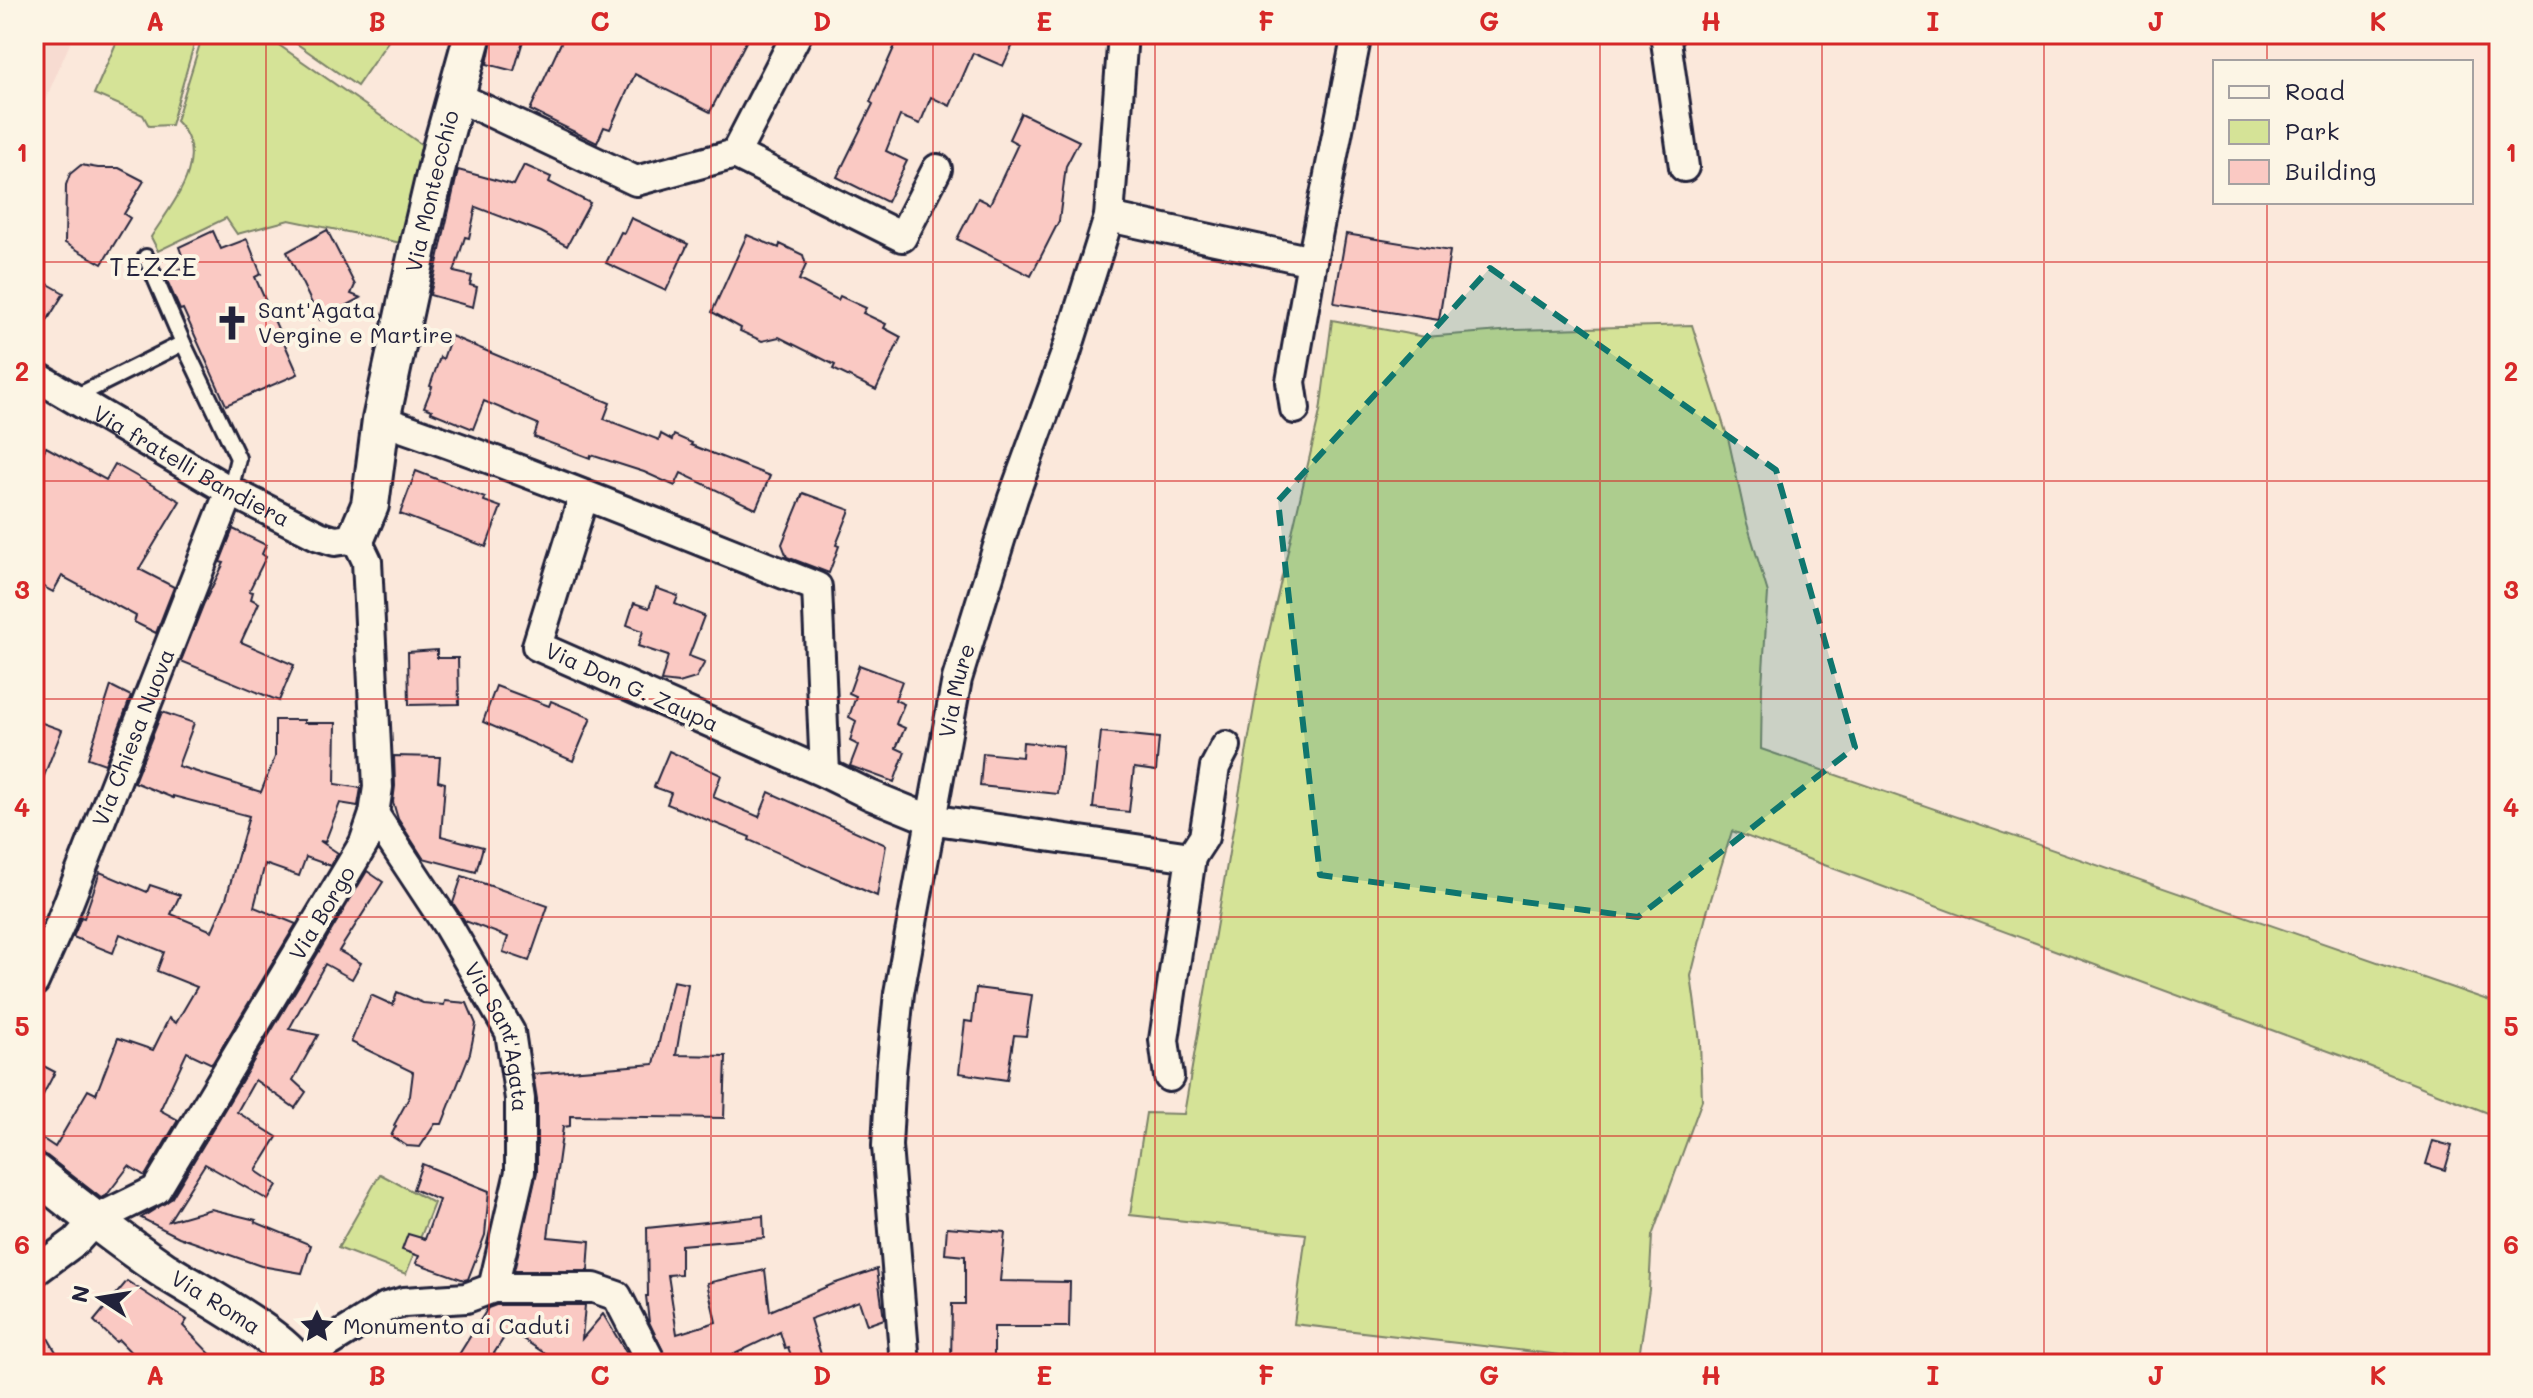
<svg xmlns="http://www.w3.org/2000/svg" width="2533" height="1398" viewBox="0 0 2533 1398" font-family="Mali,sans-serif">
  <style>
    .built { fill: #f7dbd1 }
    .green { fill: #d5e397; stroke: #7c8269; stroke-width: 2 }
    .building { fill: #fac9c3; stroke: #22223b; stroke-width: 2 }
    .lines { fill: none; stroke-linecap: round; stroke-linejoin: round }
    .service-casing { stroke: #22223b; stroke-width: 20 }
    .minor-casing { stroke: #22223b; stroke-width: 34 }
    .tertiary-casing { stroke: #22223b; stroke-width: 42 }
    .service { stroke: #fcf5e5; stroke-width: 14 }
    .minor { stroke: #fcf5e5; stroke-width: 28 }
    .tertiary { stroke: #fcf5e5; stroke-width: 36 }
    .marked { fill: #0f766e; fill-opacity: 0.2; stroke: #0f766e; stroke-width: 6; stroke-dasharray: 16 10; stroke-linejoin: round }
    .grid { fill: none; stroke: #d62828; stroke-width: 2; stroke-opacity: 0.55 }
    .labels { text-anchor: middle; stroke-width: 8; stroke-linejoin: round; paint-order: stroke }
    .street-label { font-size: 22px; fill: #22223b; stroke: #fcf5e5 }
    .poi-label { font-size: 22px; fill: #22223b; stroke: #fcf5e5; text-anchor: start }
    .quarter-label { font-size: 26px; letter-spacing: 2px; fill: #22223b; stroke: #fcf5e5 }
    .neatline { fill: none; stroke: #d62828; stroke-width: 3 }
    .grid-label { font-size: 26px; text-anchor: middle; font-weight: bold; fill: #d62828 }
  </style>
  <rect width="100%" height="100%" fill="#fbe8db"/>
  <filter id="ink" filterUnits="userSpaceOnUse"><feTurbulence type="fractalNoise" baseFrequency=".0125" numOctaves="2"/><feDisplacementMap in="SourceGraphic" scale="16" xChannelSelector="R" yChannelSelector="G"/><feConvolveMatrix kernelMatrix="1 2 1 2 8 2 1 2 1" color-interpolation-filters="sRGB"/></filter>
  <g filter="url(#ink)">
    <path class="built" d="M 34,34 L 74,34 L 34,126 Z"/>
    <g class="green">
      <path d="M 120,34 L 197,34 L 171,125 L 149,126 L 143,115 L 94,94 Z"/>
      <path d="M 203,34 L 263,34 L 428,149 L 406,244 L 289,220 L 237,234 L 226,218 L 158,251 L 151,237 C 172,204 213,157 176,121 Z"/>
      <path d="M 283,34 L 393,34 L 357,86 Z"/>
      <path d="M 1332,320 L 1425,337 L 1514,330 L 1692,325 L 1729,442 L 1746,520 L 1768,593 L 1762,686 L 1761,749 L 2499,1004 L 2499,1103 L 2493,1115 L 2361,1063 L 1732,831 L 1707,912 L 1691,976 L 1700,1041 L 1702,1100 L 1652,1236 L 1649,1290 L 1638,1364 L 1294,1324 L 1306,1234 L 1130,1215 L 1146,1113 L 1184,1114 L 1261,667 L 1320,412 Z"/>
      <path d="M 380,1174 L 434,1203 L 406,1274 L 338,1248 Z"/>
    </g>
    <g class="building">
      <path d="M 493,34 L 525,34 L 514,71 L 487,64 Z"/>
      <path d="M 565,34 L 750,34 L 710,112 L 635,74 L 610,129 L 604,127 L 597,143 L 530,110 Z"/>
      <path d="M 900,34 L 1018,34 L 1003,66 L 973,53 L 950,106 L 931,97 L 920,124 L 900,116 L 886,151 L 907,161 L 887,202 L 837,177 L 873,104 L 870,102 Z"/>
      <path d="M 1021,113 L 1079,141 L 1066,166 L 1059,221 L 1031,276 L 957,239 L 978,198 L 990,204 L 1018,144 L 1009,139 Z"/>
      <path d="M 81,165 L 98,168 L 119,168 L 144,181 L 124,214 L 130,218 L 102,264 L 65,243 L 66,185 L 70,174 Z"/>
      <path d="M 524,165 L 551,177 L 549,182 L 590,203 L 567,246 L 541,232 L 476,207 L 469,238 L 465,237 L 454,272 L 472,276 L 470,285 L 477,287 L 473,307 L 430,295 L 458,170 L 514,185 Z"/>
      <path d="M 631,218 L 688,244 L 666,291 L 606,263 L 621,232 L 624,233 Z"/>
      <path d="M 327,230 L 355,285 L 351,294 L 361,298 L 320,320 L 287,252 Z"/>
      <path d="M 213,231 L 221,249 L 247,239 L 261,274 L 255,277 L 298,374 L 226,405 L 183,309 L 180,310 L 165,276 L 186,266 L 179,247 Z"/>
      <path d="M 1346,234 L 1450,251 L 1439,320 L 1334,303 Z"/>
      <path d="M 747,235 L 779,248 L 780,244 L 803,255 L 806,265 L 799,280 L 838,300 L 840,296 L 866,308 L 863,313 L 886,324 L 884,328 L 901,337 L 876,390 L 833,369 L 835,365 L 779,337 L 762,341 L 740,331 L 741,328 L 712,312 Z"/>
      <path d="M 34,276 L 64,293 L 34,342 Z"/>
      <path d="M 451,336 L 610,403 L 604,419 L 659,440 L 661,434 L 672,440 L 674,435 L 692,443 L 691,445 L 770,476 L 756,509 L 681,473 L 675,486 L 644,472 L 591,455 L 590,458 L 534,437 L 538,424 L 484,401 L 473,429 L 431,412 L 432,410 L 424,407 L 432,387 L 430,386 L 440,357 L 443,359 Z"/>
      <path d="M 46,447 L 106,480 L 115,464 L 180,501 L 139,569 L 174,587 L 156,633 L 134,622 L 136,616 L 62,576 L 53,592 L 34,582 L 34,448 L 43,453 Z"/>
      <path d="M 416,471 L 485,498 L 484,501 L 501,507 L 486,547 L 400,514 Z"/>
      <path d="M 803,493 L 850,510 L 836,545 L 839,546 L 829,573 L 787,557 L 782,544 Z"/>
      <path d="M 233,529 L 266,545 L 262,554 L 266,557 L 249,591 L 253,592 L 251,599 L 259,603 L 241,642 L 294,665 L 279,701 L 181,661 L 204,603 L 224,563 L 220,562 Z"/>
      <path d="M 656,588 L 678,596 L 675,604 L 704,616 L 689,656 L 705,662 L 696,678 L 679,683 L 661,681 L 668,656 L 638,646 L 643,631 L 627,625 L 634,603 L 649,608 Z"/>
      <path d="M 437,650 L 437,658 L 458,658 L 459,704 L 409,705 L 408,652 Z"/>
      <path d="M 859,665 L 902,681 L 895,700 L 904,704 L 896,724 L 905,728 L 896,748 L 905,752 L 894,782 L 850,766 L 858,745 L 850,741 L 856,721 L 849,717 L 856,696 L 849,693 Z"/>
      <path d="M 111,686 L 131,696 L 105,764 L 88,758 Z"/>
      <path d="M 496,686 L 549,706 L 551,701 L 591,718 L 573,761 L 483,722 Z"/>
      <path d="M 162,712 L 194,723 L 178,766 L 261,792 L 275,757 L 275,720 L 304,720 L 304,723 L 336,723 L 335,784 L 361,788 L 358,806 L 340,803 L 325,842 L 320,841 L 338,853 L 331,866 L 306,857 L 299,876 L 265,864 L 254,907 L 296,924 L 212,1064 L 187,1052 L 160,1110 L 178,1120 L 145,1176 L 129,1166 L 106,1196 L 101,1198 L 47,1156 L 34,1152 L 34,1133 L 55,1147 L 88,1090 L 96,1094 L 118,1038 L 153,1050 L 169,1018 L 176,1023 L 197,987 L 157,971 L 164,952 L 120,934 L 113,953 L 73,937 L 76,930 L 81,917 L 84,918 L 100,872 L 147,892 L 150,885 L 180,895 L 171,914 L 212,931 L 226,899 L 249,816 L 173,796 L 173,798 L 134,782 Z"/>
      <path d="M 34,720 L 62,730 L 35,799 L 34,799 Z"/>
      <path d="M 1101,732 L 1159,738 L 1156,771 L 1134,768 L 1129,812 L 1093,808 Z"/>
      <path d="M 1023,742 L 1063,746 L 1058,794 L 980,786 L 983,753 L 1022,757 Z"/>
      <path d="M 669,751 L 721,775 L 713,797 L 759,817 L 769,792 L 886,845 L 877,896 L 749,840 L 750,837 L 667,804 L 671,793 L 654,787 Z"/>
      <path d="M 394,756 L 440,757 L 438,781 L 445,783 L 441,836 L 483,847 L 476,872 L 423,858 L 398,819 L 393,802 L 395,786 Z"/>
      <path d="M 367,871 L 383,882 L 339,951 L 361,963 L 352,979 L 325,964 L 289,1029 L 318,1035 L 293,1080 L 306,1092 L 295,1108 L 255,1080 L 237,1112 L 277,1137 L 256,1171 L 277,1185 L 268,1200 L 205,1164 L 169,1221 L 211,1209 L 256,1220 L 255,1222 L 311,1245 L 302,1273 L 261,1266 L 179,1237 L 141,1218 L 171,1199 Z"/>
      <path d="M 462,876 L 548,906 L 529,961 L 503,952 L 508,937 L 465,921 L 453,903 Z"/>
      <path d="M 673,981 L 688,984 L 676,1055 L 726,1056 L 724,1118 L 570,1116 L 570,1126 L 563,1127 L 548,1237 L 590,1241 L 588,1271 L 514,1271 L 537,1172 L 537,1099 L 533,1074 L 654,1064 Z"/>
      <path d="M 976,988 L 1032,995 L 1026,1036 L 1014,1035 L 1007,1080 L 959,1073 L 965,1021 L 972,1022 Z"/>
      <path d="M 397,992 L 423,1003 L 444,1005 L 445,1001 L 467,1003 L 476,1024 L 470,1053 L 442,1124 L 435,1124 L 420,1147 L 407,1146 L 391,1136 L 396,1126 L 394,1125 L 410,1096 L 413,1072 L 351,1042 L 371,995 L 393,1005 Z"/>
      <path d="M 34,1061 L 55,1072 L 34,1112 Z"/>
      <path d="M 2433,1141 L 2452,1146 L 2445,1170 L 2426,1164 Z"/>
      <path d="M 422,1164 L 489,1191 L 485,1235 L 468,1279 L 464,1280 L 416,1263 L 419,1256 L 402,1250 L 408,1234 L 425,1239 L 439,1200 L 413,1189 Z"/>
      <path d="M 763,1216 L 764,1238 L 681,1245 L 681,1274 L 668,1275 L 677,1334 L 716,1322 L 707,1283 L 765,1270 L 770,1311 L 833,1284 L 877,1269 L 884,1319 L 867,1325 L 859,1301 L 810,1319 L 824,1364 L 794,1364 L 788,1347 L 785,1348 L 780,1332 L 714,1364 L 669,1364 L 649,1322 L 646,1296 L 648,1296 L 647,1228 Z"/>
      <path d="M 947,1227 L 1005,1232 L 1000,1281 L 1070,1282 L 1069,1327 L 994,1327 L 994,1364 L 951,1364 L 952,1304 L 965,1304 L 965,1256 L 945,1254 Z"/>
      <path d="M 127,1281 L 187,1320 L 183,1326 L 220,1364 L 142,1364 L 119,1340 L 116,1342 L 94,1321 Z"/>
      <path d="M 496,1305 L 585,1305 L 582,1339 L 603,1314 L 633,1364 L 561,1364 L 509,1330 L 487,1364 L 453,1364 L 488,1308 Z"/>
      <path d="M 34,1314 L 56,1352 L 35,1364 L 34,1364 Z"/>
    </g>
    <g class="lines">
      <g class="service-casing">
        <g id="service">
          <path d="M 146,257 L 183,343 L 238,458 L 230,491"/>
          <path d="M 73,398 L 183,343"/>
        </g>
      </g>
      <g class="minor-casing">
        <g id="minor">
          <path d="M 1665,34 L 1684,167"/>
          <path d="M 456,96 L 636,181 L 735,154 L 902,237 L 937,169"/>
          <path d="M 735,154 L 797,34"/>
          <path d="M 1109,217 L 1312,261 L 1291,382 L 1295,409"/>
          <path d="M 1312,261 L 1357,34"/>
          <path id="s1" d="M 34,375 L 230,491 L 319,536 L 335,541 L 356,538 L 367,561 L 378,787 L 374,814 L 364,843 L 156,1190 L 95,1220 L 76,1241 L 34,1272"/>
          <path d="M 381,420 C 528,470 672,530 817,587 L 825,773 L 537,646 L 584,495"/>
          <path d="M 825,773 L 870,795 L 929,819 L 1191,857 L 1164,1040 L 1169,1077"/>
          <path id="s2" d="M 374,814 L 448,926 L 510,1032 L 520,1099 L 520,1172 L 493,1288"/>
          <path d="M 1191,857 L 1204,837 L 1215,767 L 1226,746"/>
          <path id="s3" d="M 34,982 L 60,924 L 230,491"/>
          <path d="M 298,1362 L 386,1307 L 404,1302 L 466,1298 L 493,1288 L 594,1288 L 617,1296 L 652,1364"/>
          <path id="s4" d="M 905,1364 L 887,1146 L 891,1072 L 899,993 L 957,679 L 1013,498 L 1065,356 L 1109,217 L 1123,34"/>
        </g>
      </g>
      <g class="tertiary-casing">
        <g id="tertiary">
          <path id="s5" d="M 356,538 L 370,505 L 381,420 L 420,239 L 441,149 L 473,34"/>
          <path id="s6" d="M 34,1172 C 76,1206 118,1239 162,1269 C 191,1288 286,1339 297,1364"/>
        </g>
      </g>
      <use href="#service" class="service"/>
      <use href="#minor" class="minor"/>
      <use href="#tertiary" class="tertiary"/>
    </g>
  </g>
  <path class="marked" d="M 1490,268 L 1776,470 L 1855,747 L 1638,917 L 1320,875 L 1278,501 Z"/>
  <path class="grid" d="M 266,34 L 266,1364M 489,34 L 489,1364M 711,34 L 711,1364M 933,34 L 933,1364M 1155,34 L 1155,1364M 1378,34 L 1378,1364M 1600,34 L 1600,1364M 1822,34 L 1822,1364M 2044,34 L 2044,1364M 2267,34 L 2267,62M 2267,202 L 2267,1364M 34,262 L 2499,262M 34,481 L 2499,481M 34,699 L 2499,699M 34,917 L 2499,917M 34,1136 L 2499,1136"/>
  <defs>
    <g id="church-bare" transform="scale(2.76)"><path d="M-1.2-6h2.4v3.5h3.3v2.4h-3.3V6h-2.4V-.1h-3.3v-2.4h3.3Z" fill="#22223b" stroke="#fcf5e5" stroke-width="2.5" paint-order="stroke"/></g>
    <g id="sight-bare" transform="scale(2.76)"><path d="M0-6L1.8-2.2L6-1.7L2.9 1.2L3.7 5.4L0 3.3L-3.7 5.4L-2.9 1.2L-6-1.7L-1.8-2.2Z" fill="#22223b" stroke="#fcf5e5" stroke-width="2.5" paint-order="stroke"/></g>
  </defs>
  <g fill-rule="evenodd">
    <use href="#church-bare" x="232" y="323"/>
    <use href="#sight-bare" x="317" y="1326"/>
  </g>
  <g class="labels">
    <g class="street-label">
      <text dy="8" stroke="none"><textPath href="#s5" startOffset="356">Via Montecchio</textPath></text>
      <text dy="8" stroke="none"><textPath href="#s1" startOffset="182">Via fratelli Bandiera</textPath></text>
      <text transform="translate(632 687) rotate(24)" y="8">Via Don G. Zaupa</text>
      <text dy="8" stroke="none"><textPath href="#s4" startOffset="680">Via Mure</textPath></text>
      <text dy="8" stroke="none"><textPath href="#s3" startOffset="264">Via Chiesa Nuova</textPath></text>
      <text transform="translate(322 913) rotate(-59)" y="8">Via Borgo</text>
      <text dy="8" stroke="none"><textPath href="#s2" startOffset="258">Via Sant'Agata</textPath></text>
      <text dy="8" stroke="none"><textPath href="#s6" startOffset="224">Via Roma</textPath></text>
    </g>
    <g class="poi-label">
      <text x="258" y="318">Sant'Agata<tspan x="258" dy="25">Vergine e Martire</tspan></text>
      <text x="343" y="1334">Monumento ai Caduti</text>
    </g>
    <g class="quarter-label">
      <text x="154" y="276">TEZZE</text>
    </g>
  </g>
  <rect width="2533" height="1398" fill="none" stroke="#fcf5e5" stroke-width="88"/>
  <rect x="2213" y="60" width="260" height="144" fill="#fcf5e5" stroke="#a5a1a1" stroke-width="2"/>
  <rect x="2229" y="86" width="40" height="12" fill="#fcf5e5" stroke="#a5a1a1" stroke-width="2"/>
  <text x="2285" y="100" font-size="24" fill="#22223b">Road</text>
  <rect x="2229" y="120" width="40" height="24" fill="#d5e397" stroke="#a5a1a1" stroke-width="2"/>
  <text x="2285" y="140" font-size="24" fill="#22223b">Park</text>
  <rect x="2229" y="160" width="40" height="24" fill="#fac9c3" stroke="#a5a1a1" stroke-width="2"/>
  <text x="2285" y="180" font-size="24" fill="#22223b">Building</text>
  <g transform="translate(100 1298) rotate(282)" stroke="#fcf5e5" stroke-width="6" paint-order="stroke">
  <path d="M0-6L14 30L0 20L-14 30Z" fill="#22223b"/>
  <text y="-12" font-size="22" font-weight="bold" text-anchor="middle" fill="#22223b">N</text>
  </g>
  <rect x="44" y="44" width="2445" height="1310" class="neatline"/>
  <g class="grid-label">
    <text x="155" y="31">A</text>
    <text x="377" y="31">B</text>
    <text x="600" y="31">C</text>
    <text x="822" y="31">D</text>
    <text x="1044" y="31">E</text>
    <text x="1266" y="31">F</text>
    <text x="1489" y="31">G</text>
    <text x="1711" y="31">H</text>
    <text x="1933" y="31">I</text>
    <text x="2156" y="31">J</text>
    <text x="2378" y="31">K</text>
    <text x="22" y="162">1</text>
    <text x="2511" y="162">1</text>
    <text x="22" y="381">2</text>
    <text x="2511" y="381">2</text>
    <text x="22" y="599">3</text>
    <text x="2511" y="599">3</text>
    <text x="22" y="817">4</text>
    <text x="2511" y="817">4</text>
    <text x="22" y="1036">5</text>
    <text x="2511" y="1036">5</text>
    <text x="22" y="1254">6</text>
    <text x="2511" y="1254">6</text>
    <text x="155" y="1385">A</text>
    <text x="377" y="1385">B</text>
    <text x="600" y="1385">C</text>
    <text x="822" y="1385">D</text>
    <text x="1044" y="1385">E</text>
    <text x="1266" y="1385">F</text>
    <text x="1489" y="1385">G</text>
    <text x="1711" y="1385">H</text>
    <text x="1933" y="1385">I</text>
    <text x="2156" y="1385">J</text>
    <text x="2378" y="1385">K</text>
  </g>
</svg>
